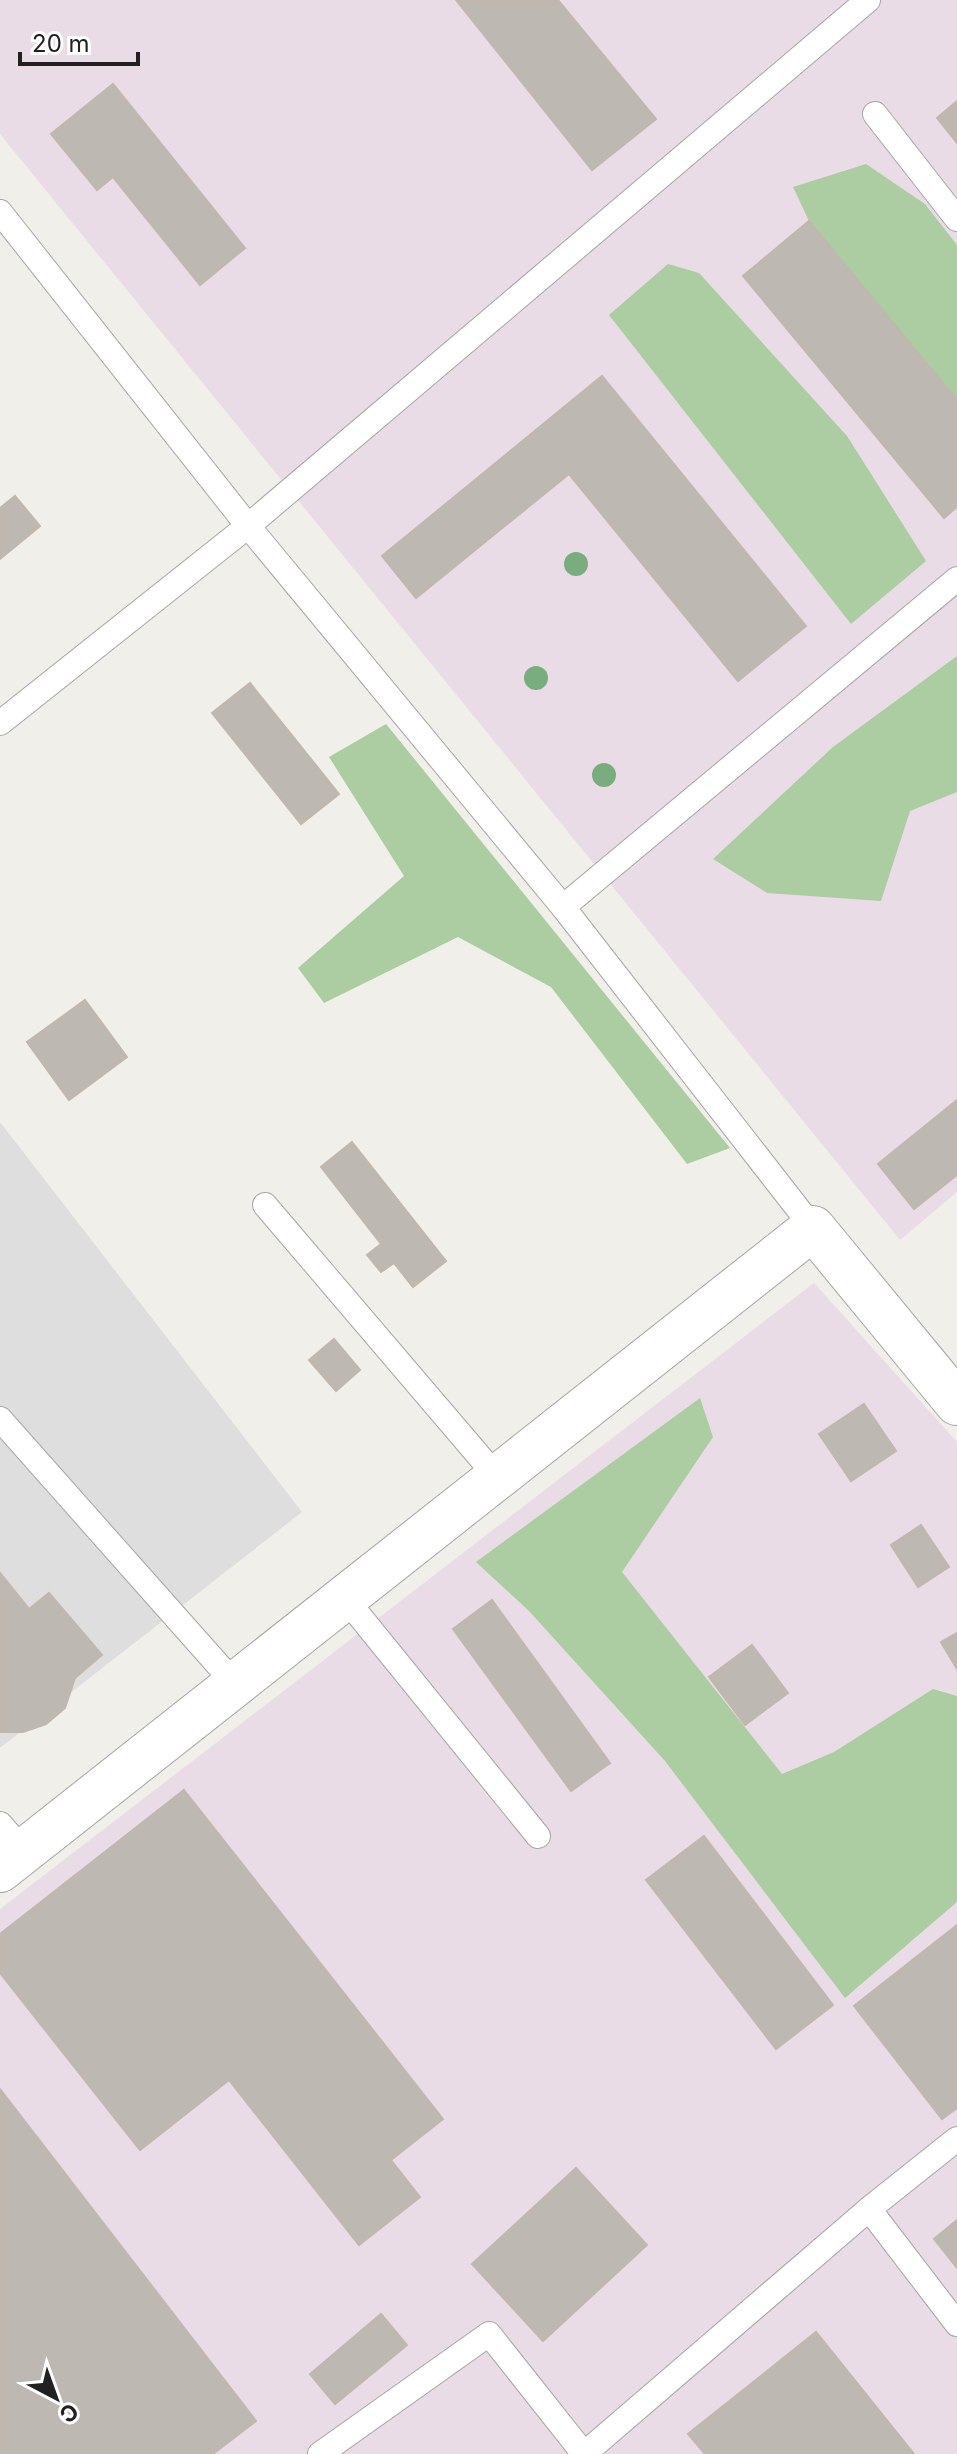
<svg xmlns="http://www.w3.org/2000/svg" width="957" height="2454" viewBox="0 0 957 2454" font-family="Inter,sans-serif">
  <style>
    .residential { fill: #dfdede }
    .industrial { fill: #e9dce6 }
    .forest { fill: #accca2 }
    .building { fill: #beb8b2; stroke: #c1b7ad; stroke-width: 2 }
    .lines { fill: none; stroke-linecap: round; stroke-linejoin: round }
    .lane-casing { stroke: #a5a5a5; stroke-width: 26 }
    .street-casing { stroke: #a5a5a5; stroke-width: 46 }
    .lane { stroke: #fff; stroke-width: 24 }
    .street { stroke: #fff; stroke-width: 44 }
    .tree { fill: #79ad7e }
  </style>
  <rect width="100%" height="100%" fill="#f1efe9"/>
  <path class="residential" d="M 0,1122 L 302,1512 L 0,1748 Z"/>
  <g class="industrial">
    <path d="M 0,0 L 957,0 L 957,1192 L 900,1240 L 0,134 Z"/>
    <path d="M 814,1283 L 957,1442 L 957,2454 L 0,2454 L 0,1909 Z"/>
  </g>
  <g class="forest">
    <path d="M 866,164 L 925,204 L 957,245 L 957,400 L 809,221 L 793,187 Z"/>
    <path d="M 668,264 L 699,273 L 847,436 L 926,561 L 851,624 L 609,315 Z"/>
    <path d="M 957,656 L 957,792 L 910,811 L 881,901 L 767,893 L 713,859 L 833,747 Z"/>
    <path d="M 386,724 L 730,1148 L 687,1164 L 551,987 L 458,937 L 324,1003 L 298,968 L 404,876 L 329,757 Z"/>
    <path d="M 700,1398 L 713,1437 L 622,1572 L 782,1774 L 834,1752 L 933,1689 L 957,1696 L 957,1902 L 845,1998 L 665,1761 L 529,1611 L 476,1562 Z"/>
  </g>
  <g class="building">
    <path d="M 456,0 L 558,0 L 656,119 L 592,170 Z"/>
    <path d="M 113,84 L 245,248 L 200,285 L 113,177 L 97,190 L 51,134 Z"/>
    <path d="M 957,101 L 957,143 L 937,118 Z"/>
    <path d="M 809,221 L 957,400 L 957,507 L 944,518 L 743,276 Z"/>
    <path d="M 602,376 L 806,626 L 738,681 L 569,474 L 416,598 L 382,556 Z"/>
    <path d="M 15,496 L 40,526 L 0,559 L 0,508 Z"/>
    <path d="M 250,683 L 339,794 L 301,824 L 212,713 Z"/>
    <path d="M 85,1000 L 127,1057 L 69,1100 L 27,1042 Z"/>
    <path d="M 957,1100 L 957,1175 L 914,1209 L 878,1164 Z"/>
    <path d="M 352,1142 L 446,1261 L 413,1287 L 394,1263 L 381,1272 L 367,1255 L 381,1244 L 321,1167 Z"/>
    <path d="M 334,1339 L 360,1370 L 336,1391 L 309,1360 Z"/>
    <path d="M 864,1404 L 896,1451 L 851,1481 L 819,1434 Z"/>
    <path d="M 921,1525 L 949,1567 L 918,1587 L 891,1545 Z"/>
    <path d="M 0,1573 L 29,1609 L 49,1593 L 102,1655 L 75,1678 L 65,1708 L 46,1724 L 23,1732 L 0,1732 Z"/>
    <path d="M 492,1600 L 610,1763 L 571,1791 L 453,1629 Z"/>
    <path d="M 957,1633 L 957,1669 L 941,1642 Z"/>
    <path d="M 752,1645 L 788,1693 L 745,1725 L 709,1677 Z"/>
    <path d="M 184,1790 L 443,2119 L 391,2160 L 420,2197 L 359,2245 L 229,2080 L 140,2150 L 0,1973 L 0,1934 Z"/>
    <path d="M 704,1836 L 833,2005 L 776,2049 L 646,1880 Z"/>
    <path d="M 957,1925 L 957,2108 L 942,2119 L 854,2006 Z"/>
    <path d="M 0,2089 L 256,2421 L 213,2454 L 0,2454 Z"/>
    <path d="M 576,2168 L 647,2245 L 543,2341 L 472,2264 Z"/>
    <path d="M 957,2220 L 957,2268 L 934,2239 Z"/>
    <path d="M 381,2314 L 407,2345 L 335,2404 L 310,2374 Z"/>
    <path d="M 816,2332 L 914,2454 L 705,2454 L 688,2434 Z"/>
  </g>
  <g class="lines">
    <g class="lane-casing">
      <g id="lane">
        <path d="M 875,114 L 957,219"/>
        <path d="M 0,212 L 248,526 L 563,907 L 813,1228"/>
        <path d="M 0,723 L 248,526 L 868,0"/>
        <path d="M 563,907 L 957,579"/>
        <path d="M 265,1205 L 497,1477"/>
        <path d="M 0,1419 L 236,1685"/>
        <path d="M 345,1598 L 538,1836"/>
        <path d="M 0,1824 L 24,1851"/>
        <path d="M 869,2209 L 957,2324"/>
        <path d="M 320,2454 L 489,2334 L 584,2454"/>
        <path d="M 584,2454 L 869,2209 L 957,2139"/>
      </g>
    </g>
    <g class="street-casing">
      <path id="street" d="M 0,1870 L 813,1228 L 957,1403"/>
    </g>
    <use href="#lane" class="lane"/>
    <use href="#street" class="street"/>
  </g>
  <g class="tree">
    <circle cx="576" cy="564" r="12"/>
    <circle cx="536" cy="678" r="12"/>
    <circle cx="604" cy="775" r="12"/>
  </g>
  <g transform="translate(56 2398) rotate(139)" stroke="#ffffff" stroke-width="6" paint-order="stroke">
  <path d="M0-6L14 30L0 20L-14 30Z" fill="#212121"/>
  <text y="-12" font-size="22" font-weight="bold" text-anchor="middle" fill="#212121">С</text>
  </g>
  <path d="M20 52v12h118v-12" fill="none" stroke="#212121" stroke-width="4"/>
  <text x="32" y="52" font-size="24" fill="#212121" stroke="#ffffff" stroke-width="6" paint-order="stroke">20 m</text>
</svg>
